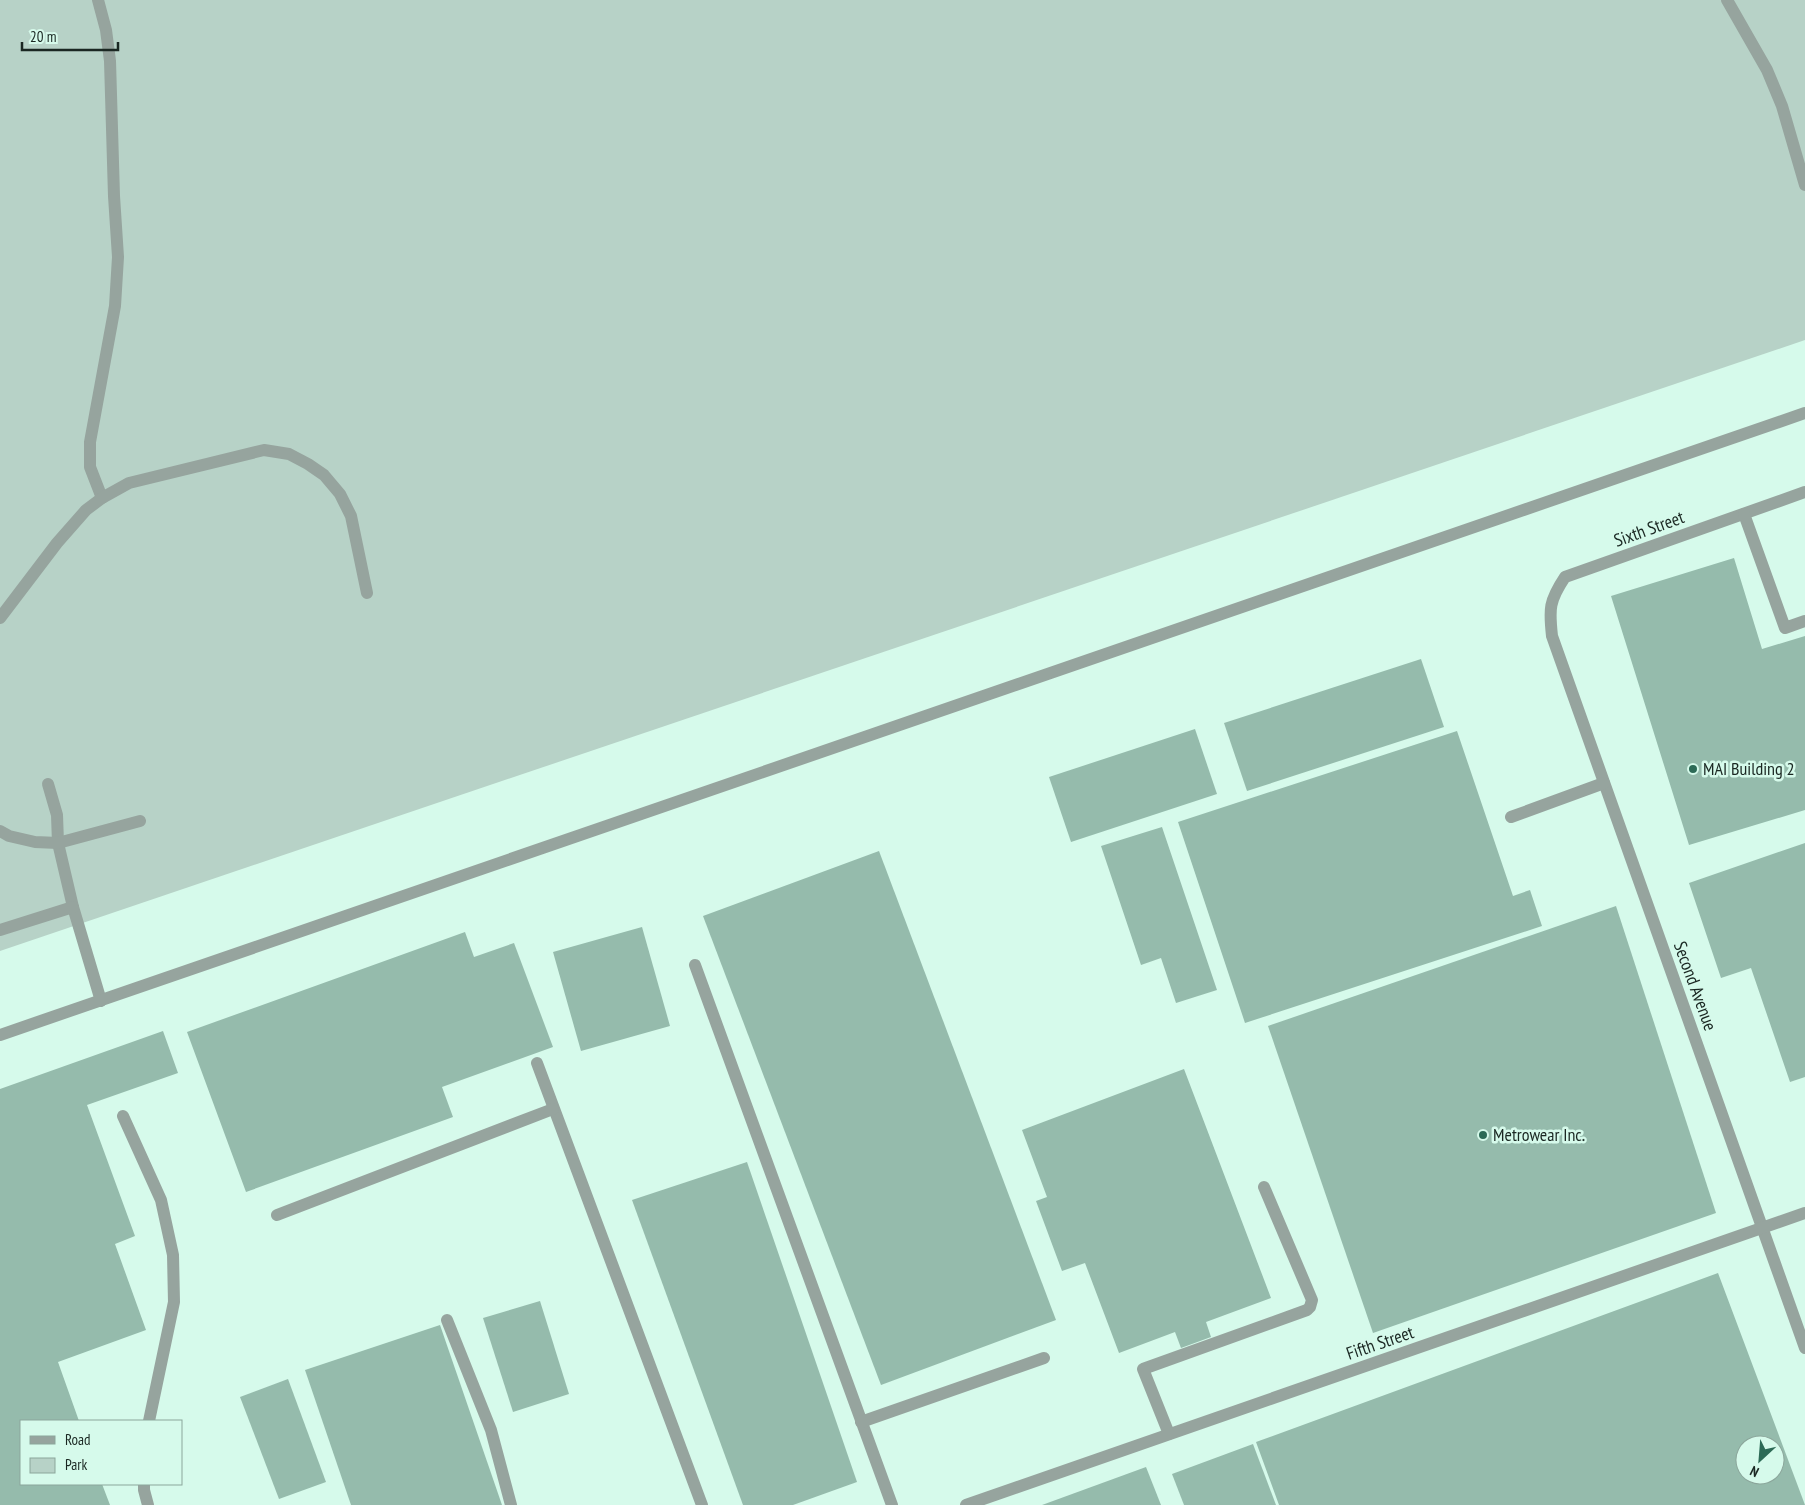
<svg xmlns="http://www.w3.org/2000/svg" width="1805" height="1505" viewBox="0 0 1805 1505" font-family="'PT Sans Narrow',sans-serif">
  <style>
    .green { fill: #b7d2c7 }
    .building { fill: #95bbac; fill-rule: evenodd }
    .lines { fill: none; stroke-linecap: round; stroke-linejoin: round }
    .minor { stroke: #96a49e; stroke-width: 12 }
    .poi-dot { fill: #2c6a56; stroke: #d6faeb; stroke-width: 2 }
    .labels { text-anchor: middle; stroke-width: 5; stroke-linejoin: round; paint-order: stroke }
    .street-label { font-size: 18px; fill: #1a2722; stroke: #d6faeb }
    .poi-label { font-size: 18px; fill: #1a2722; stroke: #d6faeb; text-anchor: start }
  </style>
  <rect width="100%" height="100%" fill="#d6faeb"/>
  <path class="green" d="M 0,0 L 1805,0 L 1805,340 L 0,951 Z"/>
  <g class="building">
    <path d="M 1734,558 L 1762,649 L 1805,636 L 1805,810 L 1689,845 L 1611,596 Z"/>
    <path d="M 1421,659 L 1444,727 L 1247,791 L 1224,723 Z"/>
    <path d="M 1195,729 L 1217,794 L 1071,842 L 1049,777 Z"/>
    <path d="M 1457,731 L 1513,896 L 1530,890 L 1542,926 L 1245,1023 L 1178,822 Z"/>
    <path d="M 1162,827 L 1217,990 L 1176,1003 L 1161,958 L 1141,965 L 1101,846 Z"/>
    <path d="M 1805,843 L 1805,1077 L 1790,1082 L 1751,968 L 1721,978 L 1689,883 Z"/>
    <path d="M 879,851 L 1056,1320 L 881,1385 L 703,916 Z"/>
    <path d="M 1616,906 L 1716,1213 L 1373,1333 L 1268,1026 Z"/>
    <path d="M 642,927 L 670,1026 L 581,1051 L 553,952 Z"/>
    <path d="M 465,932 L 474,957 L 514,943 L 553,1047 L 442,1087 L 453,1117 L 246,1192 L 187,1032 Z"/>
    <path d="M 163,1031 L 178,1073 L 87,1105 L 135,1236 L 115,1244 L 146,1330 L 58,1362 L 79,1421 L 21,1421 L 21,1484 L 102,1484 L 110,1505 L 0,1505 L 0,1089 Z"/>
    <path d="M 1184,1069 L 1271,1298 L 1206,1322 L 1211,1337 L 1181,1348 L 1175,1332 L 1119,1353 L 1085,1263 L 1062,1271 L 1036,1201 L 1047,1197 L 1022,1130 Z"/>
    <path d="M 747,1162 L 857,1482 L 793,1505 L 743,1505 L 632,1200 Z"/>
    <path d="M 1718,1273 L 1805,1505 L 1279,1505 L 1256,1442 ZM 1745,1445 L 1775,1445 L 1775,1475 L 1745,1475 Z"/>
    <path d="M 540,1301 L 569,1394 L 513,1412 L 483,1318 Z"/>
    <path d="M 440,1325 L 502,1505 L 351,1505 L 305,1370 Z"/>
    <path d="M 288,1379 L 326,1482 L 279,1499 L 240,1397 Z"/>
    <path d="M 1253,1444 L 1276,1505 L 1184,1505 L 1172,1474 Z"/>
    <path d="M 1146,1467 L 1161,1505 L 1042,1505 Z"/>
  </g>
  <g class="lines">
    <g class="minor">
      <path d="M 98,0 L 106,30 L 110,61 L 114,196 L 118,257 L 115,306 L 90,442 L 90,467 L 102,498"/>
      <path d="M 1727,0 L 1767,70 L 1782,106 L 1805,185"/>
      <path d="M 1805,492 L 1565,577 C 1549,601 1549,609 1552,636 L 1805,1348"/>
      <path d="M 1744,514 L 1785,628 L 1805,621"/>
      <path d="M 0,618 L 57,543 L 86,510 L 102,498 L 129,483 L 264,450 L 289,454 L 308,464 L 324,475 L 340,494 L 351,516 L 367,593"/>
      <path d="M 48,784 L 57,815 L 58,843 L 73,907 L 101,1001"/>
      <path d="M 1511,817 L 1604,783"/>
      <path d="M 0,831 L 9,836 L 35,842 L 58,843 L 140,821"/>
      <path d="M 0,930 L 73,907"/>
      <path d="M 695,965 L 892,1505"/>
      <path d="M 0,1035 L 1805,413"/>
      <path d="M 537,1063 L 702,1505"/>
      <path d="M 123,1116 L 161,1200 L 173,1255 L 174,1302 L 149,1421"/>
      <path d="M 277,1215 L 553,1109"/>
      <path d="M 447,1320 L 491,1430 L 511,1505"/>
      <path d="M 861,1422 L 1044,1358"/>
      <path d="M 1169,1434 L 1143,1369 L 1307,1310 L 1310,1307 L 1312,1300 L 1264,1187"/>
      <path d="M 144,1484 L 144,1490 L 148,1505"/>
      <path d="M 966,1505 L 1805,1213"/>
    </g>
  </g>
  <g class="poi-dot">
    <circle cx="1693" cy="769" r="5"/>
    <circle cx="1483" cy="1135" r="5"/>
  </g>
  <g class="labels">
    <g class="street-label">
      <text transform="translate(1649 529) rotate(-20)" y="6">Sixth Street</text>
      <text transform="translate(1695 986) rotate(70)" y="6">Second Avenue</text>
      <text transform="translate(1380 1343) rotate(-19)" y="6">Fifth Street</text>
    </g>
    <g class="poi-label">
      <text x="1703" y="775">MAI Building 2</text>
      <text x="1493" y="1141">Metrowear Inc.</text>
    </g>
  </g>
  <rect x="20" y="1420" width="162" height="65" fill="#d6faeb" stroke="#8ba69b"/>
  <rect x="30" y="1436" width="25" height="8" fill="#96a49e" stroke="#8ba69b"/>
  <text x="65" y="1445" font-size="15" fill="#1a2722">Road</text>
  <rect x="30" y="1458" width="25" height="15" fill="#b7d2c7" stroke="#8ba69b"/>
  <text x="65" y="1470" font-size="15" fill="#1a2722">Park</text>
  <g transform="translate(1760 1460) rotate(206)"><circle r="24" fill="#d6faeb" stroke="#8ba69b"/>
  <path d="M0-4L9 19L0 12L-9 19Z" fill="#2c6a56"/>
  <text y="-8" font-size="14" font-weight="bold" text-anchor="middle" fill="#1a2722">N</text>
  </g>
  <path d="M22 42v8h96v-8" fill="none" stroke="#1a2722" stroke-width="2.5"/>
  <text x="30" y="42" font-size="15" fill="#1a2722" stroke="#d6faeb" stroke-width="4" paint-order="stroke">20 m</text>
</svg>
